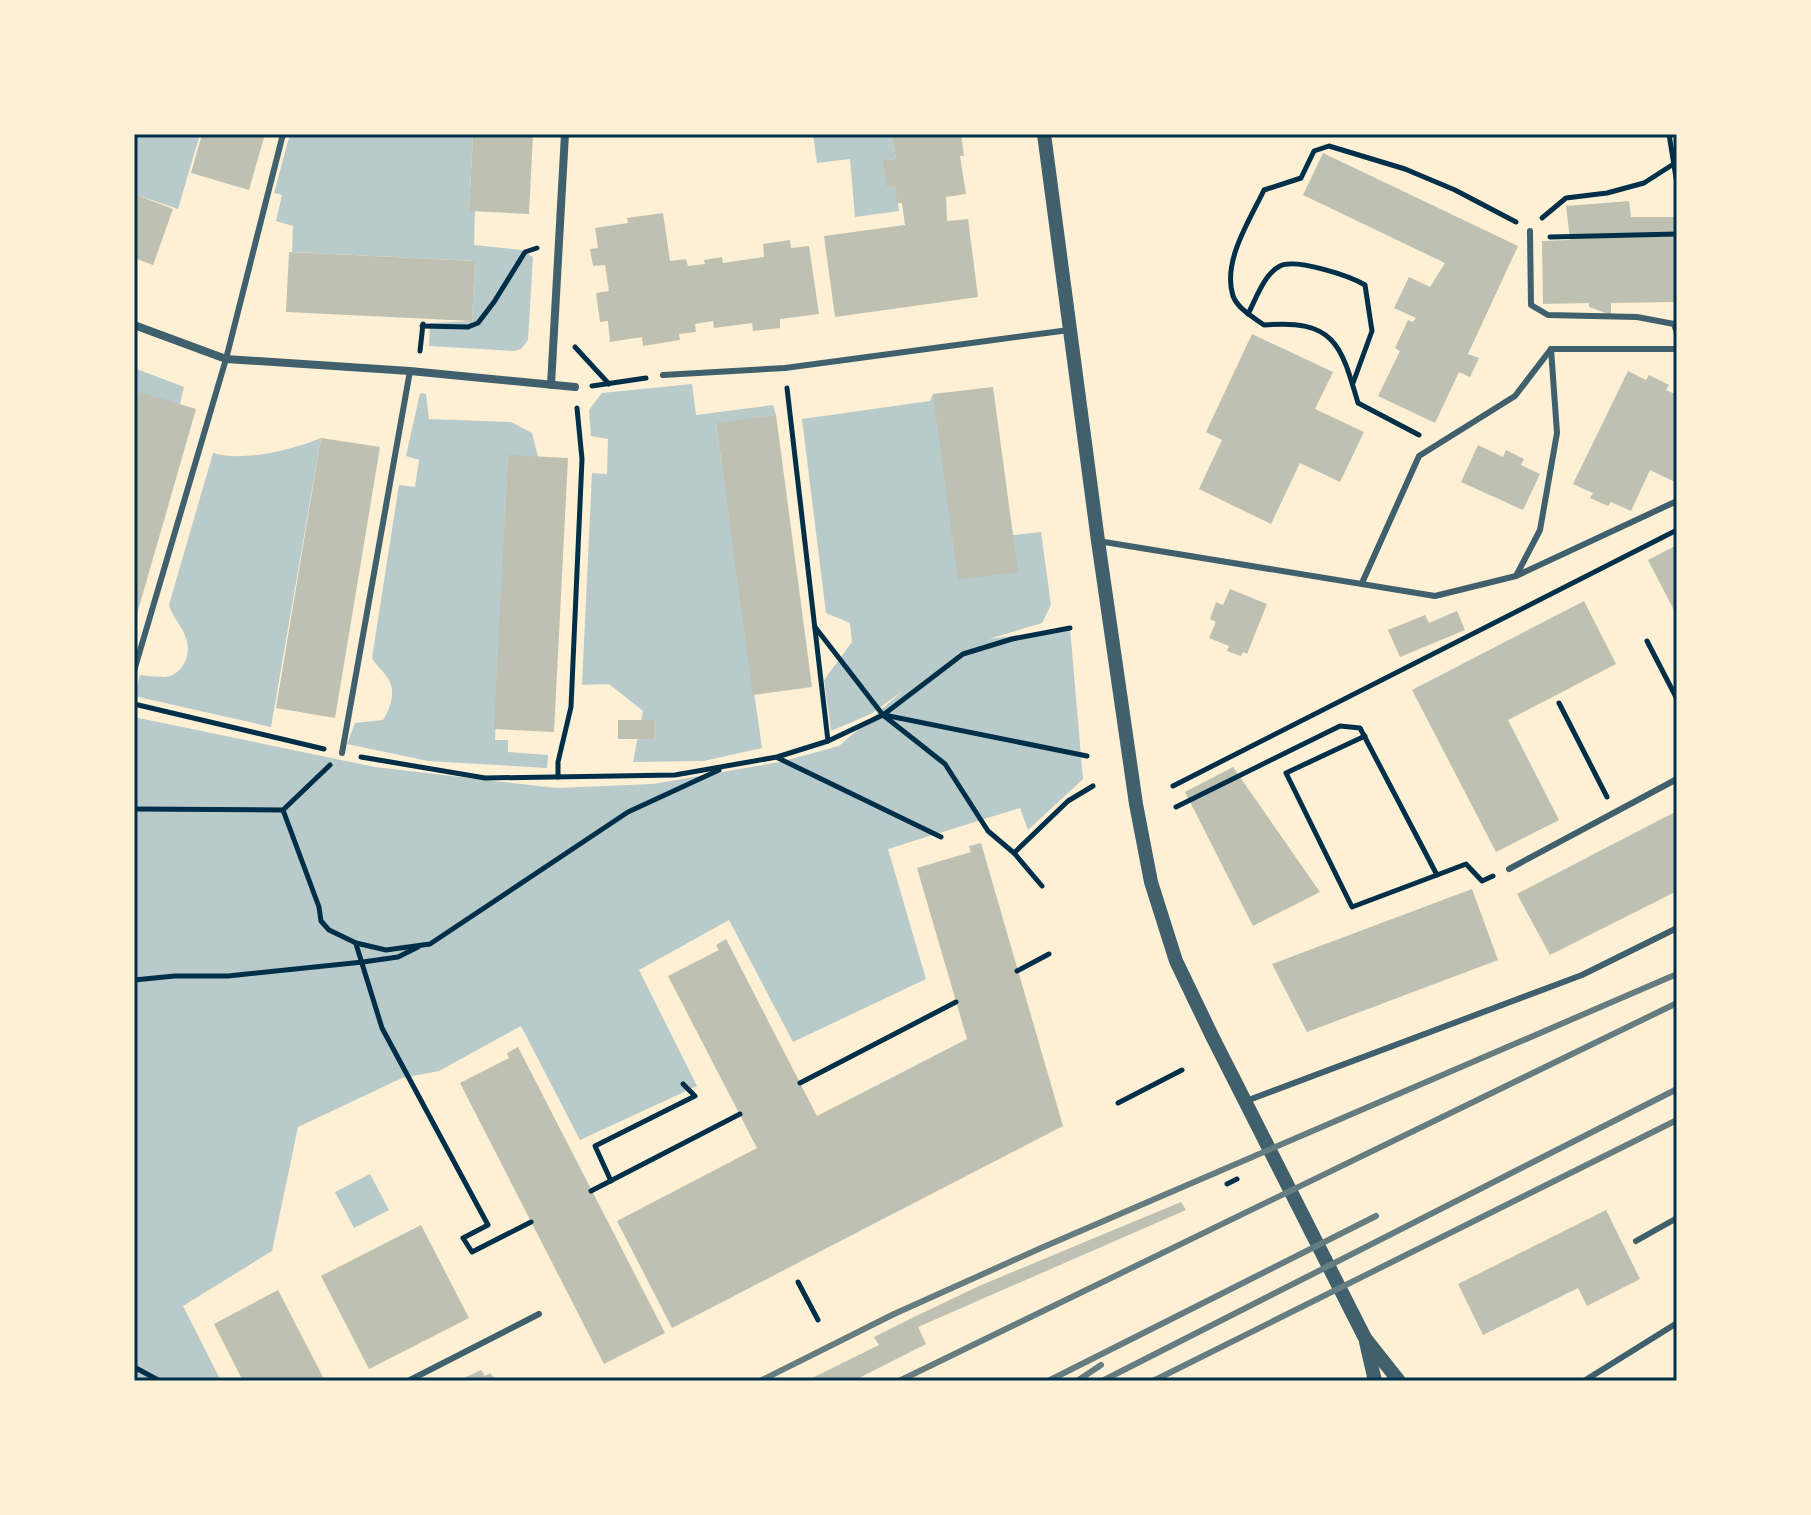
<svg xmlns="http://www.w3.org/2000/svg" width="1811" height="1515" viewBox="0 0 1811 1515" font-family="Ubuntu,sans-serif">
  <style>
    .green { fill: #b9caca }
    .building { fill: #bec0b2 }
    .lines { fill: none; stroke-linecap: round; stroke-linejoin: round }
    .path { stroke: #003049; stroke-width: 5 }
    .service { stroke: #3f606c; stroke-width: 6 }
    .minor { stroke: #3f606c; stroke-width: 8 }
    .tertiary { stroke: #3f606c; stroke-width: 14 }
    .rail { stroke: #657d81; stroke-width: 6 }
    .neatline { fill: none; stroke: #003049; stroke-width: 3 }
  </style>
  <rect width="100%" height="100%" fill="#fdf0d5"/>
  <g class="green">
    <path d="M 134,134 L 200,134 L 178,209 L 134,194 Z"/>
    <path d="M 290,134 L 473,134 L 469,210 L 475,211 L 474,245 L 521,250 L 533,257 L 528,340 L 521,349 L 514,351 L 429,346 L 430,323 L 472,321 L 475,261 L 292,252 L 293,226 L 276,221 L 282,195 L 274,193 Z"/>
    <path d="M 813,134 L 892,134 L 896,159 L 884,160 L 895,186 L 899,211 L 855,217 L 850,159 L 817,163 Z"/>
    <path d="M 134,368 L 184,387 L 180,404 L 134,408 Z"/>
    <path d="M 692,384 L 696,415 L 773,405 L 776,415 L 716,424 L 762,748 L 704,761 L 633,762 L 643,711 L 609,684 L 582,685 L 592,473 L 607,474 L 608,439 L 591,436 L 589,410 L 602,393 Z"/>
    <path d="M 420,393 L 426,394 L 429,419 L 511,422 L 532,433 L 538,457 L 508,456 L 495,740 L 508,740 L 508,752 L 548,755 L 547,768 L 428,761 L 347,744 L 355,723 L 383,720 C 390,709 396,693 389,680 C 385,672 377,667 372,658 L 399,485 L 415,487 L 419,460 L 406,456 Z"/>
    <path d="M 933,394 L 1013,535 L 1041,532 L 1051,605 L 1042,623 L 989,639 L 1070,628 L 1083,779 L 1028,830 L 1020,808 L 888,849 L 926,979 L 793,1042 L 729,920 L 639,970 L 697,1086 L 580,1140 L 521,1026 L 439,1071 L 402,1078 L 298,1127 L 272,1251 L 183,1306 L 221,1381 L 134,1381 L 134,717 L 375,767 L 556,788 L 653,784 L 780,762 L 839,746 L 904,690 L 871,714 L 831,731 L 824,680 L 852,642 L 850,623 L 826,613 L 802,419 L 930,401 Z"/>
    <path d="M 321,438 L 271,727 L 134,696 L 140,675 C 148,676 157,677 165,677 C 183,675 192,654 186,638 C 182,626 173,618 169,605 L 213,453 C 244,462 292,450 321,438 Z"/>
    <path d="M 370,1174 L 389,1210 L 354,1228 L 335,1192 Z"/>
  </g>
  <g class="building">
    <path d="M 202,134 L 265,134 L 249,190 L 191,173 Z"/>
    <path d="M 473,134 L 533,134 L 529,214 L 469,211 Z"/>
    <path d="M 892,134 L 961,134 L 964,156 L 960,156 L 966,194 L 946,197 L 947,221 L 968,219 L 978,297 L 835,317 L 824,236 L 905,225 L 902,203 L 897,203 L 895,186 L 887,187 L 883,160 L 896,159 Z"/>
    <path d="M 1323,153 L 1518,246 L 1468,354 L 1479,358 L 1470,377 L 1459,372 L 1435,423 L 1378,396 L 1400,351 L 1395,348 L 1408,320 L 1413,322 L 1416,318 L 1394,308 L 1409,277 L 1430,287 L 1445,263 L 1303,195 Z"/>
    <path d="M 134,194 L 173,209 L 153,265 L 134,258 Z"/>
    <path d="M 1629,201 L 1631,217 L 1677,217 L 1677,302 L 1611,303 L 1611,315 L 1589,307 L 1589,303 L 1543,304 L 1542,241 L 1570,240 L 1566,206 Z"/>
    <path d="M 663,213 L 670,261 L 686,259 L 688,266 L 705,264 L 704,260 L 722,257 L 723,263 L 764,257 L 763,244 L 790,240 L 791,248 L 809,246 L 819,314 L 780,319 L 780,328 L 753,331 L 752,323 L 714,328 L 713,321 L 695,324 L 696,332 L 679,334 L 680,340 L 643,346 L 642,337 L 610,342 L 608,321 L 600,322 L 596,293 L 609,291 L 605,265 L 593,266 L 590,249 L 598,248 L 595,228 L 628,223 L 627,218 Z"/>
    <path d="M 289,252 L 475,261 L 472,321 L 286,312 Z"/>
    <path d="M 1252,334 L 1333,372 L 1315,409 L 1364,432 L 1340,482 L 1300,463 L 1271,524 L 1199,489 L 1222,440 L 1206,432 Z"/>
    <path d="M 1628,371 L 1646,380 L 1649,375 L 1669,385 L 1666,390 L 1677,395 L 1677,483 L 1650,470 L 1631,511 L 1611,502 L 1608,506 L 1590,498 L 1593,493 L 1573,484 Z"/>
    <path d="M 993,387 L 1018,572 L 958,580 L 933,394 Z"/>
    <path d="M 139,392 L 196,409 L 135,621 L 134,408 Z"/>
    <path d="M 776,415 L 812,687 L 753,695 L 716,423 Z"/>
    <path d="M 321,438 L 380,447 L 335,718 L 276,708 Z"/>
    <path d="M 1478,445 L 1503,457 L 1506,450 L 1524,459 L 1521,465 L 1540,474 L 1523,510 L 1461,482 Z"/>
    <path d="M 508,455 L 568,458 L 554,732 L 494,729 Z"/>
    <path d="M 1677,545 L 1677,616 L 1648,560 Z"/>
    <path d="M 1230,589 L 1267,604 L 1247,654 L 1243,652 L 1241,656 L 1227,651 L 1229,646 L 1209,638 L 1216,622 L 1210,619 L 1216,602 L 1223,605 Z"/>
    <path d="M 1584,601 L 1616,664 L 1508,720 L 1559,820 L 1496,852 L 1412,690 Z"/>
    <path d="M 1457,611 L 1465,630 L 1400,657 L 1388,630 L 1425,615 L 1429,623 Z"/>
    <rect x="618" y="720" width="36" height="19"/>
    <path d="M 1233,767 L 1320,892 L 1253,926 L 1185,792 Z"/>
    <path d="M 1677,811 L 1677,891 L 1550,955 L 1517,894 Z"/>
    <path d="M 981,843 L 1063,1126 L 672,1328 L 617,1221 L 757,1148 L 668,976 L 719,950 L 716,945 L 726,939 L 817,1116 L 967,1039 L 917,868 L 971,852 L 969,846 Z"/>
    <path d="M 1472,889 L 1498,960 L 1307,1032 L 1272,964 Z"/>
    <path d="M 518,1047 L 665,1333 L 604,1364 L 460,1083 L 509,1058 L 507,1053 Z"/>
    <path d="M 1181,1202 L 1186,1210 L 918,1327 L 926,1344 L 853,1381 L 806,1381 L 879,1345 L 874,1337 L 914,1317 L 979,1286 Z"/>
    <path d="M 1606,1210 L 1640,1279 L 1587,1306 L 1578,1288 L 1483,1335 L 1458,1284 Z"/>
    <path d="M 421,1225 L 469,1318 L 369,1369 L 321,1276 Z"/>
    <path d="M 278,1290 L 325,1381 L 243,1381 L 214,1324 Z"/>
    <path d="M 481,1370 L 485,1376 L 490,1373 L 497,1381 L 465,1381 L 464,1378 Z"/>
  </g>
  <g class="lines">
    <g class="path">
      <path d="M 1669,134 L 1677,184"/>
      <path d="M 1542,218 L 1566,198 L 1607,193 L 1644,183 L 1672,165"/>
      <path d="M 1550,237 L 1677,234"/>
      <path d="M 1248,314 C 1256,299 1264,274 1280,266 C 1296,258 1350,276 1365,285 L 1372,331 L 1353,383"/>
      <path d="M 422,326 L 468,327 L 478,323 L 494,302 L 525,252 L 537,248"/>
      <path d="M 575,347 L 609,384"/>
      <path d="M 420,351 L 423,324"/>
      <path d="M 592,386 L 646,378"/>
      <path d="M 787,388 L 828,741"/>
      <path d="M 1419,435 L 1358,403 C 1341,344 1334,319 1264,325 C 1253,317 1238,309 1233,296 C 1222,261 1250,220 1264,190 L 1301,178 L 1314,151 L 1329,146 L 1405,169 L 1455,190 L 1516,222"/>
      <path d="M 815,627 L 883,715 L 945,764 L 988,831 L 1014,853 L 1042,886"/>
      <path d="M 1647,641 L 1677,699"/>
      <path d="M 1559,703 L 1607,797"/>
      <path d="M 134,704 L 324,749"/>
      <path d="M 884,715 L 1087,756"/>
      <path d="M 1365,736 L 1286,773 L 1352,907 L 1437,875"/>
      <path d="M 361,757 L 485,778 L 675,775 L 777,757 L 828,741 L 883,715 L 963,654 L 1012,639 L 1070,628"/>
      <path d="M 778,758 L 941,837"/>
      <path d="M 558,777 L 558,762 L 571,707 L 582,459 L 577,408"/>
      <path d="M 1173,786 L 1677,530"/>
      <path d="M 1176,807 L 1340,726 L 1360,728 L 1437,875 L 1466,864 L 1482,881 L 1493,876"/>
      <path d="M 134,809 L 283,810 L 330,765"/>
      <path d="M 283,810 L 319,907 L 321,921 L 329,930 L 356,943 L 386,950 L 430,944 L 628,812 L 719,770"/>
      <path d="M 1014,853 L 1068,801 L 1093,786"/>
      <path d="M 356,944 L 382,1028 L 488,1225 L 463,1238 L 472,1252 L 531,1222"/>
      <path d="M 1017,971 L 1049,954"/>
      <path d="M 134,980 L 175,976 L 228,976 L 363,962 L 398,957 L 418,947"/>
      <path d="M 800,1083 L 956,1002"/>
      <path d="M 1118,1103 L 1182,1070"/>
      <path d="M 611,1181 L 595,1146 L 695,1096 L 683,1084"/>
      <path d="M 1227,1184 L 1237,1179"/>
      <path d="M 591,1191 L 740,1114"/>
      <path d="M 798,1282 L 818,1320"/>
      <path d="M 134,1367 L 160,1381"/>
    </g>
    <g class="service">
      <path d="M 1530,231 L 1531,305 L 1548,315 L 1637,317 L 1674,324 L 1677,333"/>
      <path d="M 663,375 L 785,368 L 1069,330"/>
      <path d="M 1098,541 L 1435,596 L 1516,576 L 1540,530 L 1557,433 L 1551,349"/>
      <path d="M 1516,576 L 1677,501"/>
      <path d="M 1362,583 L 1419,456 L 1515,396 L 1551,349 L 1677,349"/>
      <path d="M 134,671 L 226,359 L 283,134"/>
      <path d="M 342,753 L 410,371"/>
      <path d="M 1509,869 L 1677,779"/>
      <path d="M 1246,1101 L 1582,975 L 1677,928"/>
      <path d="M 1636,1241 L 1677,1218"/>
      <path d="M 408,1381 L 539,1314"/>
      <path d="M 1584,1381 L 1677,1323"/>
    </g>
    <g class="minor">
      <path d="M 134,325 L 226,359 L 410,371 L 575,387"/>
      <path d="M 551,385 L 565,134"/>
    </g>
    <g class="tertiary">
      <path d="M 1044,134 L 1098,541 L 1136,804 L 1151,882 L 1176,961 L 1212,1036 L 1365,1338 L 1399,1381"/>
      <path d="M 1366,1342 L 1375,1381"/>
    </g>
    <g class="rail">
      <path d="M 760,1381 L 894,1314 L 1041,1248 L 1677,974"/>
      <path d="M 899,1381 L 1677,1003"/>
      <path d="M 1048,1381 L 1376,1216"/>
      <path d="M 1077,1381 L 1101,1365"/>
      <path d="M 1102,1381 L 1677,1089"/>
      <path d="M 1153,1381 L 1677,1120"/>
    </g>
  </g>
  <rect width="1811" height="1515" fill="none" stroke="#fdf0d5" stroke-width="272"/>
  <rect x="136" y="136" width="1539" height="1243" class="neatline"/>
</svg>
